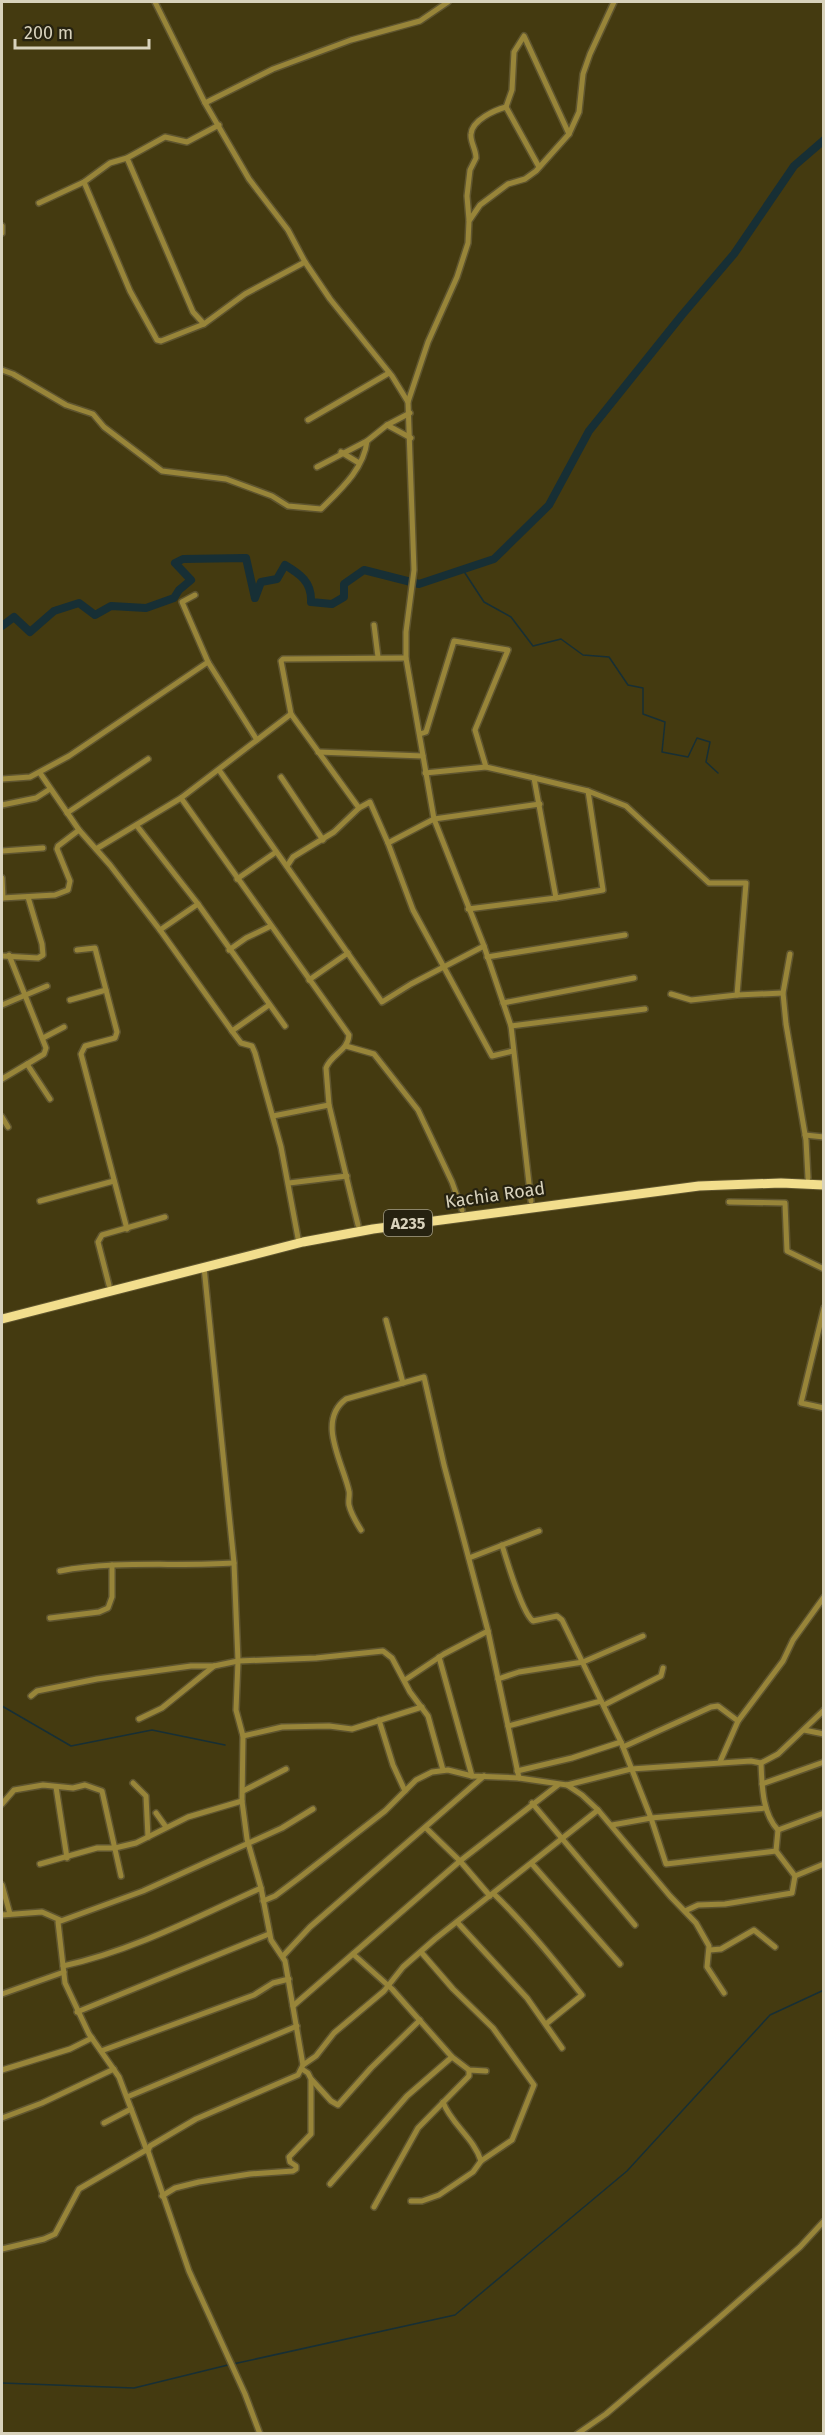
<svg xmlns="http://www.w3.org/2000/svg" width="825" height="2435" viewBox="0 0 825 2435" font-family="'Fira Sans',sans-serif">
  <style>
    .lines { fill: none; stroke-linecap: round; stroke-linejoin: round }
    .stream { stroke: #172f35; stroke-width: 1.5 }
    .river { stroke: #172f35; stroke-width: 8 }
    .minor-casing { stroke: #5f552f; stroke-width: 8 }
    .trunk-casing { stroke: #5f552f; stroke-width: 11 }
    .minor { stroke: #988539; stroke-width: 5 }
    .trunk { stroke: #f2de8d; stroke-width: 9 }
    .labels { text-anchor: middle; stroke-width: 4.5; stroke-linejoin: round; paint-order: stroke }
    .shield { fill: #262210; stroke: #a39d88; stroke-width: 1.5 }
    .shield-label { font-size: 16px; font-weight: bold; fill: #d8d2bc }
    .street-label { font-size: 18px; fill: #d8d2bc; stroke: #262210 }
  </style>
  <rect width="100%" height="100%" fill="#443a10"/>
  <g class="lines">
    <g class="stream">
      <path d="M 463,570 L 484,602 L 511,617 L 533,646 L 561,639 L 583,655 L 609,657 L 628,685 L 643,688 L 643,714 L 665,722 L 662,752 L 688,757 L 697,738 L 710,742 L 706,762 L 718,773"/>
      <path d="M 2,1706 L 71,1746 L 152,1730 L 225,1745"/>
      <path d="M 233,2364 L 455,2315 L 627,2171 L 770,2015 L 824,1990"/>
      <path d="M 2,2383 L 134,2388 L 228,2365"/>
    </g>
    <path class="river" d="M 2,626 L 14,617 L 30,632 L 54,611 L 79,603 L 95,615 L 111,606 L 146,608 L 174,598 L 179,590 L 191,580 L 175,563 L 183,559 L 246,558 L 255,598 L 261,582 L 277,579 L 285,565 C 300,574 312,582 311,602 L 332,604 L 344,597 L 344,584 L 364,570 L 419,584 L 494,559 L 549,505 L 589,431 L 682,315 L 734,254 L 794,166 L 824,140"/>
    <g class="minor-casing">
      <g id="minor">
        <path d="M 155,2 L 205,103 L 249,179 L 288,230 L 305,262 L 330,299 L 392,376 L 408,402 L 414,570 L 406,632 L 406,658 L 434,819 L 484,946 L 511,1026 L 531,1201"/>
        <path d="M 205,103 L 273,69 L 351,40 L 420,21 L 448,2"/>
        <path d="M 506,107 L 539,167"/>
        <path d="M 127,158 L 193,312 L 204,324"/>
        <path d="M 84,182 L 130,291 L 157,340 L 161,341 L 204,324 L 245,294 L 305,262"/>
        <path d="M 39,203 L 84,182 L 110,163 L 127,158 L 165,137 L 187,142 L 219,125"/>
        <path d="M 469,220 L 467,196 L 470,170 L 476,158 C 476,149 470,142 471,134 C 472,120 495,110 506,107 L 512,90 L 514,52 L 524,36 L 569,134"/>
        <path d="M 2,226 L 2,233"/>
        <path d="M 2,370 L 13,374 L 66,405 L 93,414 L 104,427 L 162,471 L 226,479 L 272,496 L 288,506 L 321,509 C 340,490 364,469 367,441 L 387,425 L 410,413"/>
        <path d="M 408,402 L 428,342 L 457,277 L 468,243 L 469,221 L 480,205 L 508,184 L 525,179 L 536,171 L 569,134 L 579,112 L 583,74 L 590,54 L 614,2"/>
        <path d="M 308,420 L 389,373"/>
        <path d="M 387,425 L 411,438"/>
        <path d="M 341,452 L 359,463"/>
        <path d="M 317,467 L 367,441"/>
        <path d="M 195,595 L 182,602 L 208,662"/>
        <path d="M 374,625 L 378,657"/>
        <path d="M 406,658 L 283,659 L 281,661 L 291,714 L 359,808 L 370,802 L 388,843 L 413,910 L 492,1056 L 513,1051"/>
        <path d="M 420,734 L 426,732 L 454,641 L 508,650 L 475,730 L 486,767 L 534,778 L 556,898 L 603,890 L 588,791 L 626,806 L 709,883 L 746,883 L 737,995 L 783,993"/>
        <path d="M 318,752 L 423,756"/>
        <path d="M 219,770 L 382,1002 L 411,984 L 484,946"/>
        <path d="M 40,773 L 79,830 L 110,865 L 160,930 L 232,1031 L 269,1005"/>
        <path d="M 425,773 L 486,767"/>
        <path d="M 281,777 L 323,840"/>
        <path d="M 534,778 L 588,791"/>
        <path d="M 2,779 L 30,777 L 69,756 L 208,662 L 257,740"/>
        <path d="M 181,798 L 349,1035 C 348,1051 331,1054 326,1068 L 329,1105 L 358,1225"/>
        <path d="M 2,805 L 36,798 L 50,789"/>
        <path d="M 67,813 L 148,759"/>
        <path d="M 137,826 L 198,904 L 285,1026"/>
        <path d="M 388,843 L 434,819 L 540,804"/>
        <path d="M 96,849 L 181,798 L 291,714"/>
        <path d="M 2,851 L 43,848"/>
        <path d="M 287,866 L 293,857 L 334,832 L 359,808"/>
        <path d="M 2,878 L 3,898"/>
        <path d="M 237,879 L 276,852"/>
        <path d="M 2,898 L 55,895 L 68,890 L 70,881 L 57,849 L 58,846 L 79,830"/>
        <path d="M 468,909 L 556,898"/>
        <path d="M 160,930 L 198,904"/>
        <path d="M 77,950 L 95,948 L 117,1032 L 115,1038 L 85,1046 L 81,1054 L 127,1229"/>
        <path d="M 229,950 L 246,938 L 271,926"/>
        <path d="M 790,954 L 783,993 L 786,1024 L 806,1140 L 808,1178"/>
        <path d="M 2,956 L 38,958 L 43,955 L 42,944 L 28,897"/>
        <path d="M 487,957 L 625,935"/>
        <path d="M 309,980 L 348,953"/>
        <path d="M 671,994 L 691,1000 L 737,995"/>
        <path d="M 70,1000 L 106,990"/>
        <path d="M 503,1003 L 634,978"/>
        <path d="M 2,1005 L 47,986"/>
        <path d="M 511,1026 L 645,1009"/>
        <path d="M 232,1031 L 241,1043 L 252,1046 L 255,1053 L 281,1147 L 298,1238"/>
        <path d="M 43,1038 L 64,1027"/>
        <path d="M 346,1046 L 374,1054 L 418,1110 L 452,1182 L 462,1210"/>
        <path d="M 27,1064 L 50,1099"/>
        <path d="M 2,1079 L 44,1054 L 46,1048 L 9,955"/>
        <path d="M 273,1116 L 329,1105"/>
        <path d="M 2,1117 L 8,1127"/>
        <path d="M 805,1135 L 824,1137"/>
        <path d="M 289,1183 L 347,1176"/>
        <path d="M 40,1201 L 114,1181"/>
        <path d="M 729,1202 L 785,1203 L 787,1251 L 824,1269"/>
        <path d="M 204,1267 L 234,1563 L 238,1661 L 236,1710 L 243,1736 L 242,1801 L 247,1839 L 261,1888 L 271,1940 L 285,1961 L 303,2065 L 298,2075 L 196,2119 L 150,2146 L 148,2151 L 189,2271 L 245,2394 L 260,2434"/>
        <path d="M 109,1285 L 98,1242 L 102,1235 L 165,1217"/>
        <path d="M 824,1308 L 801,1403 L 824,1408"/>
        <path d="M 386,1320 L 403,1383"/>
        <path d="M 361,1530 C 356,1522 351,1514 349,1505 C 348,1500 350,1495 349,1491 C 343,1463 316,1421 346,1399 L 424,1377 L 444,1465 L 488,1631 L 519,1778"/>
        <path d="M 502,1545 C 507,1561 522,1613 533,1621 L 557,1616 L 562,1620 L 621,1742 L 651,1818 L 666,1864 L 776,1851"/>
        <path d="M 469,1558 L 539,1531"/>
        <path d="M 60,1571 C 117,1560 176,1567 234,1563"/>
        <path d="M 50,1618 L 99,1612 L 108,1608 L 112,1597 L 112,1565"/>
        <path d="M 439,1657 L 472,1776"/>
        <path d="M 498,1679 L 519,1672 L 583,1662 L 643,1636"/>
        <path d="M 405,1680 L 444,1654 L 488,1631"/>
        <path d="M 31,1696 L 37,1691 L 97,1679 L 191,1666 L 214,1666 L 238,1661 L 316,1658 L 383,1651 L 392,1658 L 410,1692 L 428,1716 L 443,1770"/>
        <path d="M 604,1705 L 661,1676 L 663,1668"/>
        <path d="M 139,1719 L 162,1708 L 214,1666"/>
        <path d="M 379,1720 L 393,1765 L 405,1791"/>
        <path d="M 508,1726 L 601,1701"/>
        <path d="M 804,1730 L 824,1734"/>
        <path d="M 243,1736 L 282,1727 L 329,1726 L 352,1729 L 422,1707"/>
        <path d="M 623,1747 L 711,1707 L 718,1706 L 738,1721"/>
        <path d="M 720,1762 L 738,1721 L 783,1661 L 793,1640 L 824,1597"/>
        <path d="M 517,1771 L 572,1758 L 621,1742"/>
        <path d="M 133,1783 L 146,1796 L 148,1837"/>
        <path d="M 762,1784 L 824,1762"/>
        <path d="M 567,1785 L 582,1795 L 598,1810 L 670,1896 L 696,1923 L 709,1946 L 707,1967 L 724,1993"/>
        <path d="M 56,1787 L 67,1858"/>
        <path d="M 243,1791 L 286,1769"/>
        <path d="M 532,1803 L 635,1925"/>
        <path d="M 2,1804 L 14,1790 L 43,1785 L 73,1788 L 85,1785 L 102,1791 L 121,1876"/>
        <path d="M 156,1813 L 166,1827"/>
        <path d="M 612,1825 L 651,1818 L 766,1808"/>
        <path d="M 426,1828 L 460,1861 L 490,1896"/>
        <path d="M 778,1830 L 824,1813"/>
        <path d="M 40,1864 L 97,1848 L 115,1848 L 136,1843 L 188,1817 L 242,1801"/>
        <path d="M 532,1864 L 620,1964"/>
        <path d="M 795,1876 L 824,1864"/>
        <path d="M 2,1885 L 10,1914"/>
        <path d="M 494,1894 C 526,1925 555,1961 582,1995 L 546,2024"/>
        <path d="M 263,1901 L 275,1896 L 299,1878 L 385,1811 L 416,1780 L 432,1772 L 448,1770 L 472,1776 L 519,1778 L 567,1785 L 631,1769 L 751,1761 L 761,1763 L 778,1754 L 824,1710"/>
        <path d="M 685,1911 L 698,1905 L 725,1904 L 792,1893 L 795,1876 L 776,1851 L 778,1830 C 762,1813 762,1785 761,1763"/>
        <path d="M 2,1915 L 42,1912 L 60,1920"/>
        <path d="M 457,1922 L 527,1998 L 562,2048"/>
        <path d="M 710,1950 L 721,1949 L 754,1930 L 775,1947"/>
        <path d="M 353,1954 L 392,1989 L 452,2057 L 469,2070 L 486,2071"/>
        <path d="M 283,1956 L 310,1927 L 484,1776"/>
        <path d="M 63,1966 C 132,1951 197,1917 261,1888"/>
        <path d="M 2,1994 L 64,1972"/>
        <path d="M 293,2006 L 460,1861 L 558,1785"/>
        <path d="M 77,2012 L 269,1934"/>
        <path d="M 101,2051 L 254,1995 L 273,1983 L 289,1979"/>
        <path d="M 303,2065 L 316,2056 L 334,2033 L 384,1991 L 403,1967 L 435,1939 L 598,1810"/>
        <path d="M 2,2070 L 70,2049 L 92,2038"/>
        <path d="M 312,2080 L 331,2101 L 338,2105 L 371,2068 L 420,2020"/>
        <path d="M 127,2097 L 297,2026"/>
        <path d="M 443,2102 C 451,2124 474,2138 481,2161"/>
        <path d="M 2,2118 L 42,2103 L 114,2069"/>
        <path d="M 104,2123 L 131,2109"/>
        <path d="M 147,2151 L 119,2077 L 89,2034 L 65,1983 L 58,1922 L 143,1891 L 282,1828 L 313,1809"/>
        <path d="M 330,2184 L 407,2096 L 452,2057"/>
        <path d="M 162,2196 L 175,2188 L 199,2182 L 250,2174 L 293,2171 L 296,2169 L 296,2166 L 290,2162 L 289,2157 L 311,2134 L 311,2079 L 308,2073 L 302,2069"/>
        <path d="M 411,2201 L 422,2201 L 439,2195 L 473,2172 L 481,2161 L 512,2140 L 534,2085 L 493,2028 L 453,1989 L 421,1952"/>
        <path d="M 374,2207 L 418,2128 L 469,2076 L 469,2070"/>
        <path d="M 2,2249 L 44,2239 L 55,2234 L 79,2189 L 146,2150"/>
        <path d="M 577,2434 L 606,2414 L 719,2318 L 800,2247 L 824,2221"/>
      </g>
    </g>
    <g class="trunk-casing">
      <path id="trunk" d="M 2,1319 L 303,1242 L 373,1229 L 699,1186 L 781,1183 L 824,1185"/>
    </g>
    <use href="#minor" class="minor"/>
    <use href="#trunk" class="trunk"/>
  </g>
  <g class="labels">
    <rect class="shield" x="384" y="1210" width="48" height="26" rx="4.5"/>
    <g class="shield-label">
      <text x="408" y="1229">A235</text>
    </g>
    <g class="street-label">
      <text transform="translate(495 1195) rotate(-8)" y="6">Kachia Road</text>
    </g>
  </g>
  <rect width="825" height="2435" fill="none" stroke="#d8d2bc" stroke-width="6"/>
  <path d="M15 39v9h134v-9" fill="none" stroke="#d8d2bc" stroke-width="3"/>
  <text x="24" y="39" font-size="18" fill="#d8d2bc" stroke="#262210" stroke-width="4.5" paint-order="stroke">200 m</text>
</svg>
